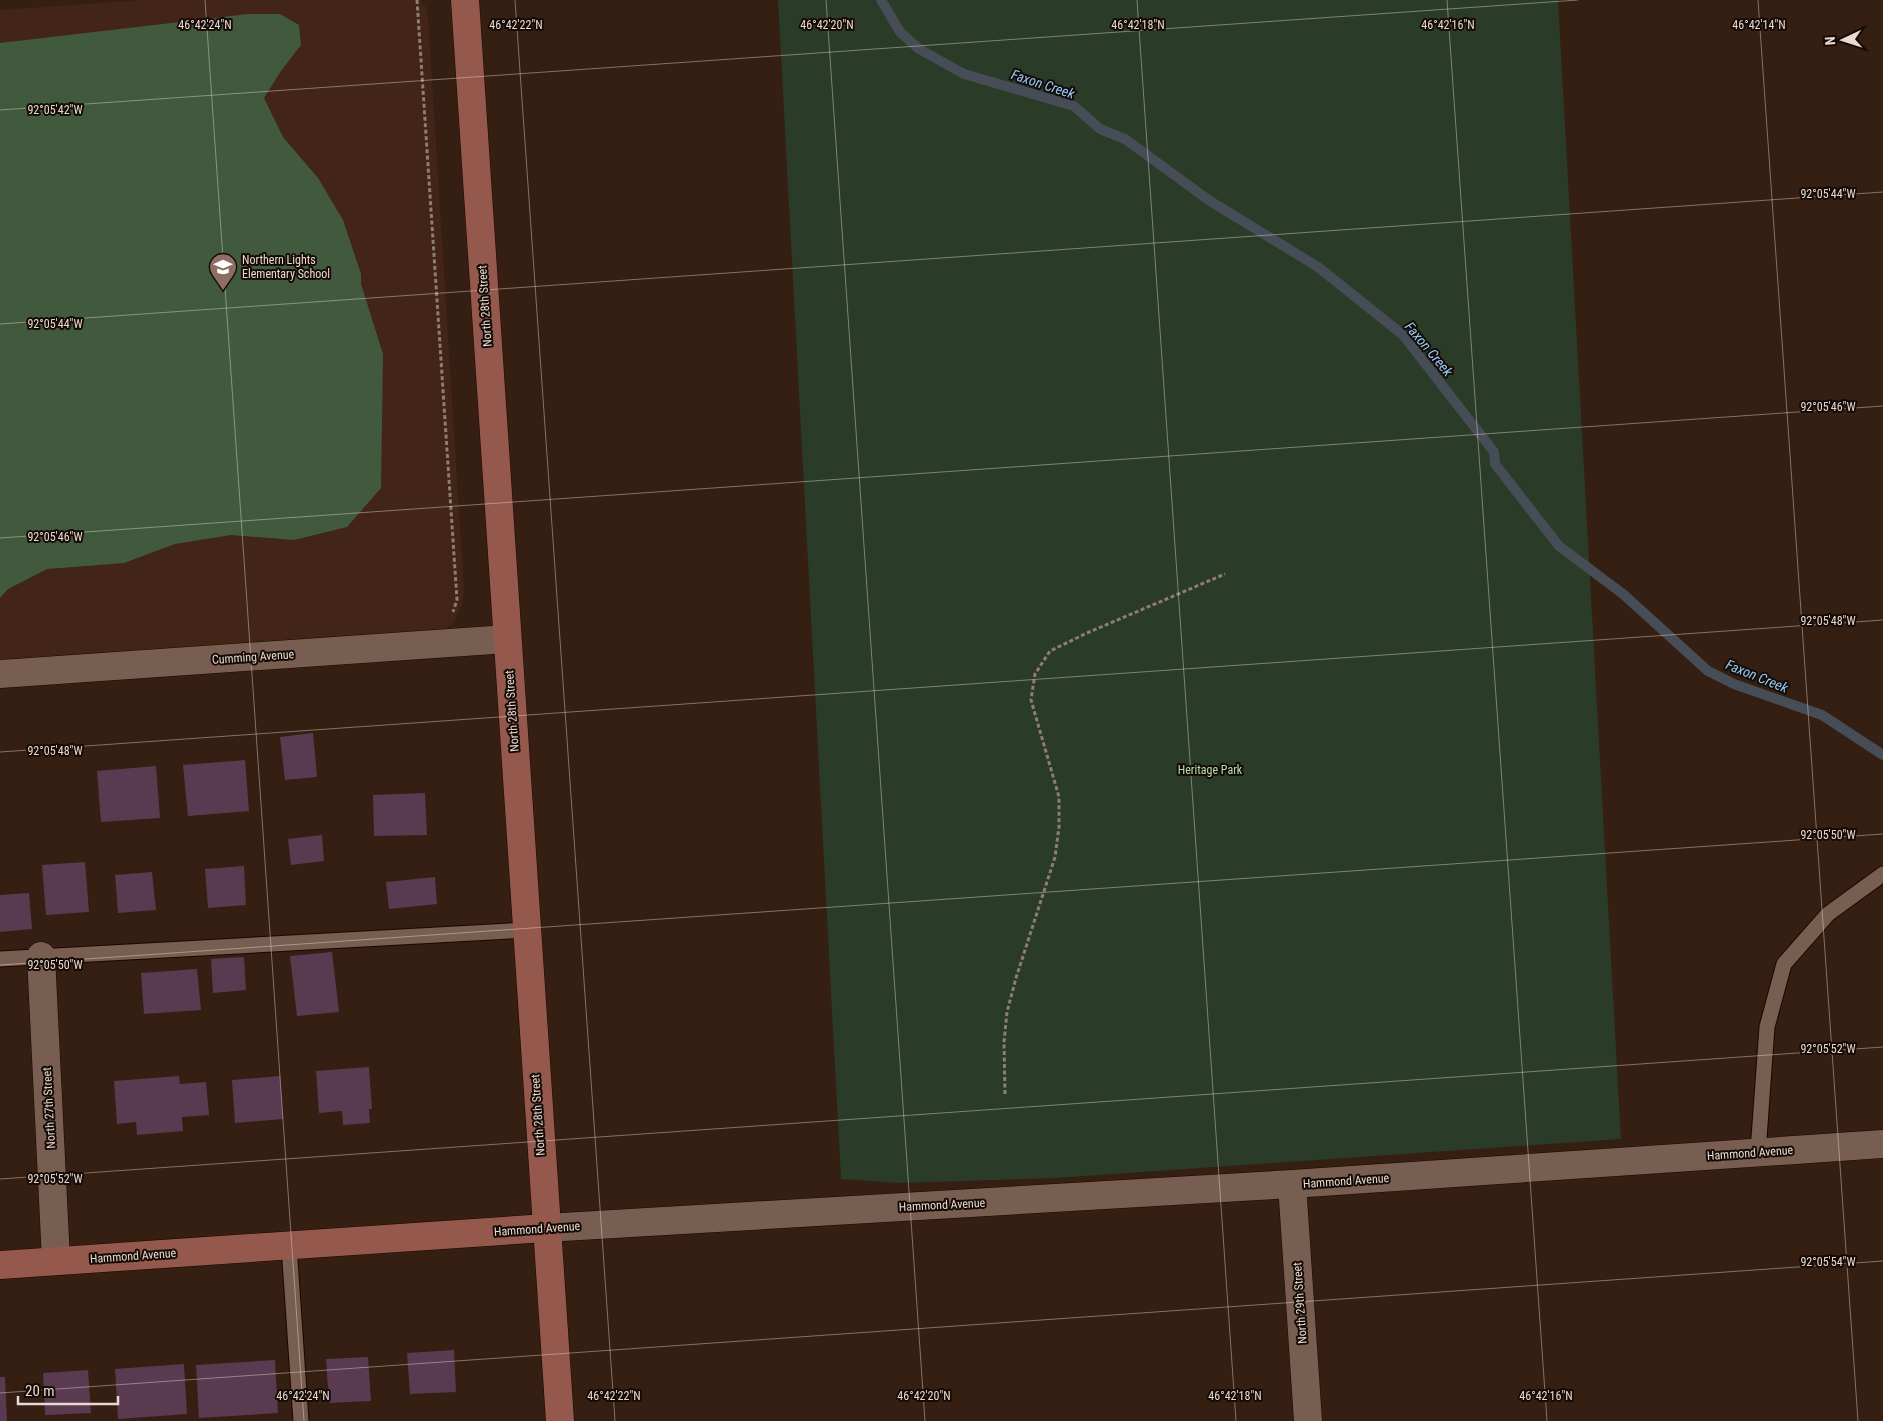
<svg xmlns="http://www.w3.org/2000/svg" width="1883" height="1421" viewBox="0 0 1883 1421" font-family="'Roboto Condensed',sans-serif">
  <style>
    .built { fill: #422516 }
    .green { fill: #2a3b27 }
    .forest { fill: #415a3e }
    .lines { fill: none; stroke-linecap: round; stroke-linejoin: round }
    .stream { stroke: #464d56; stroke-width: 10 }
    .building { fill: #5a3a50 }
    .lane-casing { stroke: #1b0701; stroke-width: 17 }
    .street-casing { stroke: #1b0701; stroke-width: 29 }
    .secondary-casing { stroke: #1b0701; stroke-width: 29 }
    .path { stroke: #8f7c72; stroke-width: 3; stroke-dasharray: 4 2.5; stroke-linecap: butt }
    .lane { stroke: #785e50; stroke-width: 15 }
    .street { stroke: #785e50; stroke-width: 28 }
    .secondary { stroke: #95584c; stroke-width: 28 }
    .ticks { fill: none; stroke: #e9d9d1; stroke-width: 1; stroke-opacity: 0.45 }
    .labels { text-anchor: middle; stroke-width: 4; stroke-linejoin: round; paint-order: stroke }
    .poi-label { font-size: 12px; fill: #e9d9d1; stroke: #150b06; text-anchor: start }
    .street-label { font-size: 12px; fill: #e9d9d1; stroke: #150b06 }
    .park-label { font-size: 12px; fill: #b2e0ac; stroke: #150b06 }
    .water-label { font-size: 14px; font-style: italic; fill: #94ccf9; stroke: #150b06 }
    .ticks-label { font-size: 12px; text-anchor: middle; fill: #e9d9d1; stroke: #150b06; stroke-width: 4; stroke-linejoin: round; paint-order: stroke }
  </style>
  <rect width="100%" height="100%" fill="#351e12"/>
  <path class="built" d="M 143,0 L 420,0 L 426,7 L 428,17 L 464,590 L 462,604 L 455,621 L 446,629 L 433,634 L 0,661 L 0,10 Z"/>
  <path class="green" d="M 778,0 L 1558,0 L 1621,1139 L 1056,1178 L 899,1183 L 841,1179 Z"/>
  <path class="forest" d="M 248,14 L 280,14 L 299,25 L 301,45 L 281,71 L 264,98 L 283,137 L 318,178 L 343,220 L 361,274 L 361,284 L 383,354 L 381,488 L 347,527 L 294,540 L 231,535 L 175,544 L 124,563 L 47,569 L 8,589 L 0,598 L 0,43 Z"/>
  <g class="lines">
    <path class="stream" d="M 881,0 L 900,32 L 919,49 L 964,74 L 1074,106 L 1100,129 L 1125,139 L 1210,201 L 1318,267 L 1403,335 L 1494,452 L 1495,464 L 1559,546 L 1623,594 L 1708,671 L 1734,684 L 1822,715 L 1883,755"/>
  </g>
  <g class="building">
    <path d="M 313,733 L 317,777 L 285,780 L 280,737 Z"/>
    <path d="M 245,760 L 249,811 L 188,816 L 183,765 Z"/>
    <path d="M 156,766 L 160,818 L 101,822 L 97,771 Z"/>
    <path d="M 425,793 L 427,835 L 374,836 L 373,795 Z"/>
    <path d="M 322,835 L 324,861 L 291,865 L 288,839 Z"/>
    <path d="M 85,862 L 89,912 L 46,915 L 42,865 Z"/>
    <path d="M 244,866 L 246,905 L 208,908 L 205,869 Z"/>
    <path d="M 152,872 L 156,910 L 118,913 L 115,875 Z"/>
    <path d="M 435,877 L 437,904 L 389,909 L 386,882 Z"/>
    <path d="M 29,893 L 32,929 L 0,932 L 0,895 Z"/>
    <path d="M 332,952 L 339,1012 L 297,1016 L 290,956 Z"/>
    <path d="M 244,957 L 246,990 L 213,993 L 211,959 Z"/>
    <path d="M 197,969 L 201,1010 L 144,1014 L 141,973 Z"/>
    <path d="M 369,1067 L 372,1109 L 369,1109 L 370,1123 L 343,1125 L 342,1111 L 319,1113 L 316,1071 Z"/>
    <path d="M 179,1076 L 180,1084 L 206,1082 L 209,1115 L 182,1117 L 183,1131 L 137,1135 L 136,1122 L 117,1124 L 114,1081 Z"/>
    <path d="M 280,1076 L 283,1119 L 235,1123 L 232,1080 Z"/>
    <path d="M 454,1350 L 456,1392 L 410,1394 L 407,1353 Z"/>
    <path d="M 368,1357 L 371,1401 L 329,1403 L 326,1359 Z"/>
    <path d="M 275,1360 L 278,1413 L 199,1418 L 196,1365 Z"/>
    <path d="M 184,1364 L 187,1414 L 118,1419 L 115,1369 Z"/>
    <path d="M 88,1370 L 91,1413 L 45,1415 L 43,1373 Z"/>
    <path d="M 0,1377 L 5,1377 L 7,1421 L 0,1421 Z"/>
  </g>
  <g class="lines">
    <g class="lane-casing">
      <g id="lane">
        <path d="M 0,959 L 527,930"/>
        <path d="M 1758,1152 L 1767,1027 L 1784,964 L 1828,914 L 1883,874"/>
        <path d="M 289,1246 L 301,1421"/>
      </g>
    </g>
    <g class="street-casing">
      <g id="street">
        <path d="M 0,674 L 507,639"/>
        <path d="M 41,956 L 56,1260"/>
        <path d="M 1292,1184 L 1308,1421"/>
        <path d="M 546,1228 L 1292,1184 L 1883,1144"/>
      </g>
    </g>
    <g class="secondary-casing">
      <g id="secondary">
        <path d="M 465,0 L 560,1421"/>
        <path d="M 0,1265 L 546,1228"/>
      </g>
    </g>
    <g class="path">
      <path d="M 417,0 L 457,600 L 453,612"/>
      <path d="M 1005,1094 L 1004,1042 L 1007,1012 L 1016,978 L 1055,857 L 1059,827 L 1059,797 L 1031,700 L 1035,674 L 1050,651 L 1087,633 L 1225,574"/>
    </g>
    <use href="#lane" class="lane"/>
    <use href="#street" class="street"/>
    <use href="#secondary" class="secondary"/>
  </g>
  <path class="ticks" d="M 205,0 L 304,1421M 515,0 L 615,1421M 826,0 L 925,1421M 1137,0 L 1236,1421M 1447,0 L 1547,1421M 1758,0 L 1858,1421M 0,110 L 1578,0M 0,324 L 1883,192M 0,538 L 1883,406M 0,752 L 1883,620M 0,965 L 1883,834M 0,1179 L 1883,1047M 0,1393 L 1883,1261"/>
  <defs>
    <g id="school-pin" transform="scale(1.4375)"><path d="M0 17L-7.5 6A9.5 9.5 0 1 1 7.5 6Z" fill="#8d6e63" stroke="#150b06"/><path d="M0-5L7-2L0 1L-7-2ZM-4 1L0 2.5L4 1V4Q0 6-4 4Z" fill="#fff"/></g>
  </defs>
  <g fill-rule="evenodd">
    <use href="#school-pin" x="223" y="267"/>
  </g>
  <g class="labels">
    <g class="poi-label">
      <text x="242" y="264">Northern Lights<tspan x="242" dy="14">Elementary School</tspan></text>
    </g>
    <g class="street-label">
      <text transform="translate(485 306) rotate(-94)" y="4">North 28th Street</text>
      <text transform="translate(253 657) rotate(-4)" y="4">Cumming Avenue</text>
      <text transform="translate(512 711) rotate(-94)" y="4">North 28th Street</text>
      <text transform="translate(49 1108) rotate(-93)" y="4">North 27th Street</text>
      <text transform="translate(538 1115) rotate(-94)" y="4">North 28th Street</text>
      <text transform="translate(1750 1153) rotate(-4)" y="4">Hammond Avenue</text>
      <text transform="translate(1346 1181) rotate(-4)" y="4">Hammond Avenue</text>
      <text transform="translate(942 1205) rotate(-3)" y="4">Hammond Avenue</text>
      <text transform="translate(537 1229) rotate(-4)" y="4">Hammond Avenue</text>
      <text transform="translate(133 1256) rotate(-4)" y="4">Hammond Avenue</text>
      <text transform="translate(1300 1303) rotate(-94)" y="4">North 29th Street</text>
    </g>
    <g class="park-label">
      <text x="1210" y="774">Heritage Park</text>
    </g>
    <g class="water-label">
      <text transform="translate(1043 84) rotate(18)" y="5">Faxon Creek</text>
      <text transform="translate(1429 349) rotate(50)" y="5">Faxon Creek</text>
      <text transform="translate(1757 676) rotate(22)" y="5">Faxon Creek</text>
    </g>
  </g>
  <g class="ticks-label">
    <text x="205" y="29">46°42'24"N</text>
    <text x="516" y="29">46°42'22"N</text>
    <text x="827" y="29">46°42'20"N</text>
    <text x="1138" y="29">46°42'18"N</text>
    <text x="1448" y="29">46°42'16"N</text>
    <text x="1759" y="29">46°42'14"N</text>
    <text x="55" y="114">92°05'42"W</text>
    <text x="1828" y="198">92°05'44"W</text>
    <text x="55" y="328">92°05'44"W</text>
    <text x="1828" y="411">92°05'46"W</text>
    <text x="55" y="541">92°05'46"W</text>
    <text x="1828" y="625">92°05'48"W</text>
    <text x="55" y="755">92°05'48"W</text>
    <text x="1828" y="839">92°05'50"W</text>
    <text x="55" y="969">92°05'50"W</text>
    <text x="1828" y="1053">92°05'52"W</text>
    <text x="55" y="1183">92°05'52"W</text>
    <text x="1828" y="1266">92°05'54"W</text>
    <text x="303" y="1400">46°42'24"N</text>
    <text x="614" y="1400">46°42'22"N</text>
    <text x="924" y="1400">46°42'20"N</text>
    <text x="1235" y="1400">46°42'18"N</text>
    <text x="1546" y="1400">46°42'16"N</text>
  </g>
  <g transform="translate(1843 40) rotate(266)" stroke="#150b06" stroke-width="4" paint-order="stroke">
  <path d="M0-4L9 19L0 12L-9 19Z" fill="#e9d9d1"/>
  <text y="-8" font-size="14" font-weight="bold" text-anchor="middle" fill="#e9d9d1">N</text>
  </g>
  <path d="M18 1396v8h100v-8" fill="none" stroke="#e9d9d1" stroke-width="2.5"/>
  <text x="25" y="1396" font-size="15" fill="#e9d9d1" stroke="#150b06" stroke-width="4" paint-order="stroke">20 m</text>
</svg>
